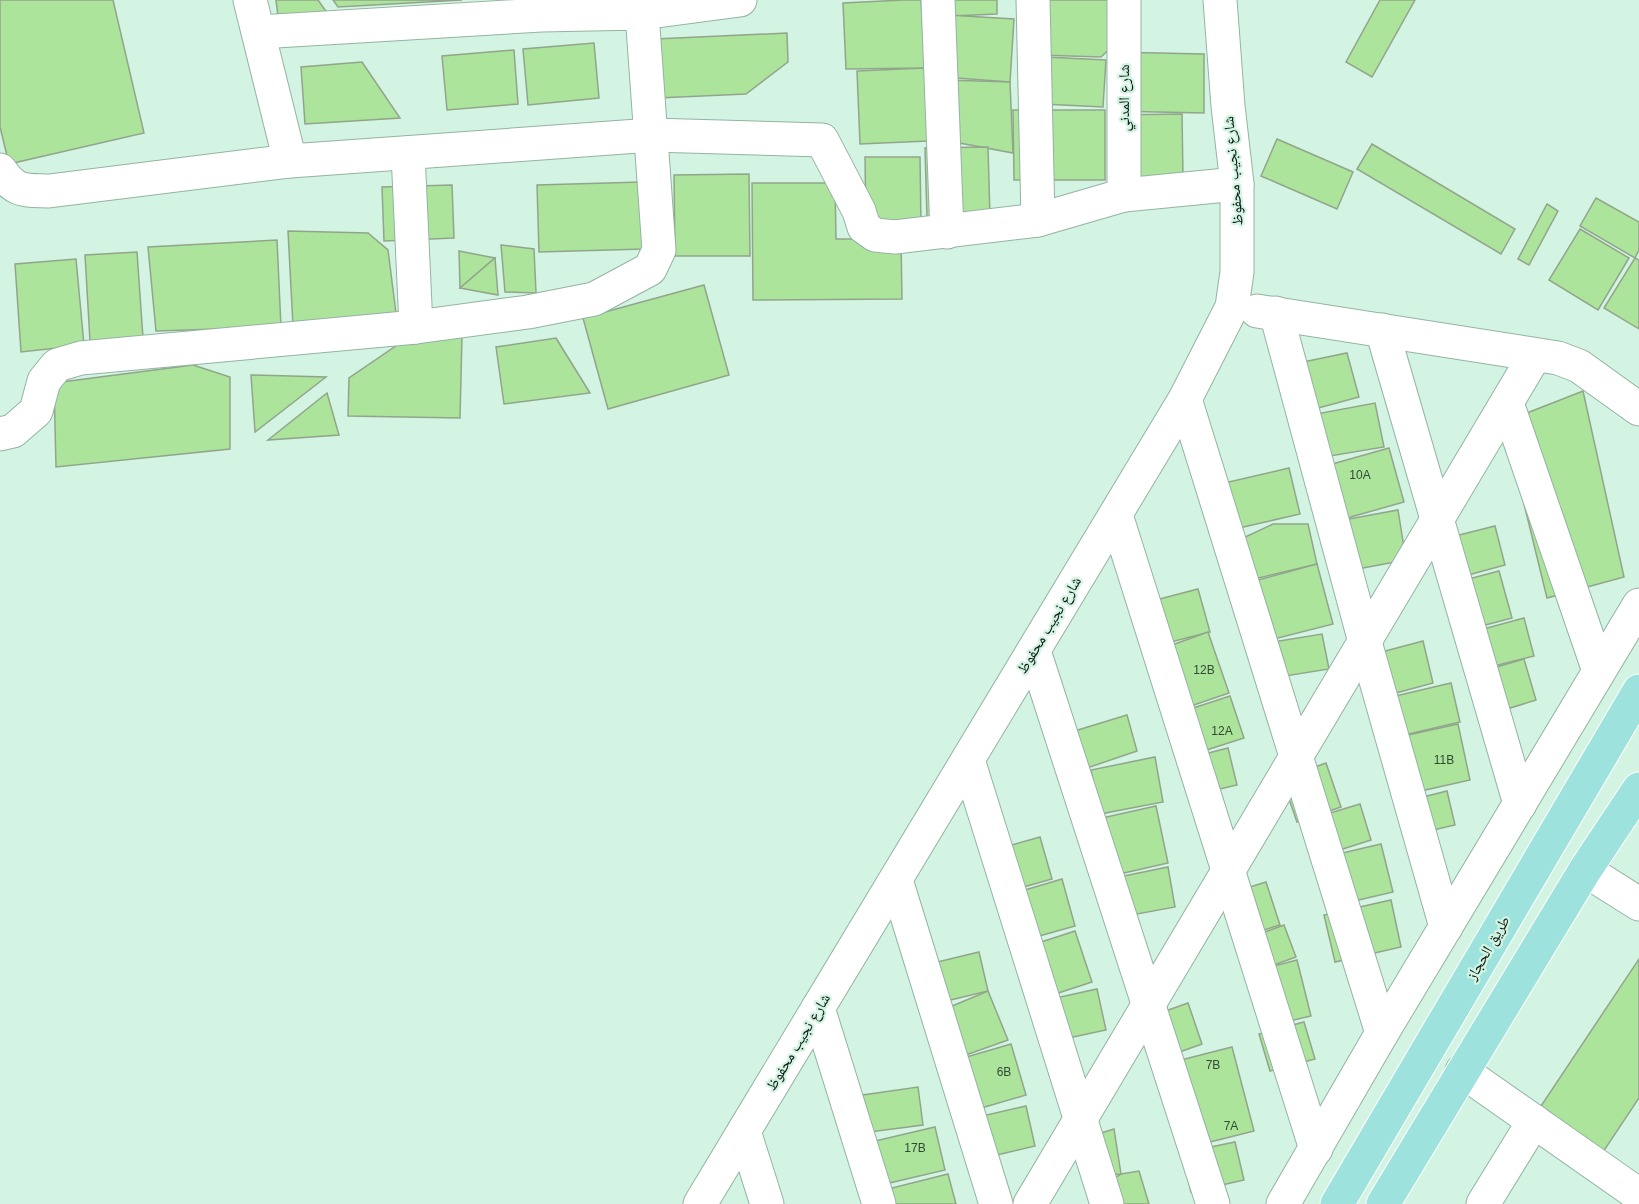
<svg xmlns="http://www.w3.org/2000/svg" width="1639" height="1204" viewBox="0 0 1639 1204" font-family="Helvetica,'Noto Naskh Arabic',sans-serif">
  <style>
    .building { fill: #ace49b; stroke: #92a58c; stroke-width: 1.5 }
    .lines { fill: none; stroke-linecap: round; stroke-linejoin: round }
    .minor-casing { stroke: #94b3a3; stroke-width: 35 }
    .major-casing { stroke: #fff; stroke-width: 35 }
    .minor { stroke: #fff; stroke-width: 33 }
    .major { stroke: #9de2dc; stroke-width: 33 }
    .labels { text-anchor: middle; stroke-width: 4.5; stroke-linejoin: round; paint-order: stroke }
    .number-label { font-size: 12px; fill: #324a33 }
    .street-label { font-size: 15px; fill: #0a1610; stroke: #d3f4e3 }
  </style>
  <rect width="100%" height="100%" fill="#d3f4e3"/>
  <g class="building">
    <path d="M 0,0 L 113,0 L 144,133 L 9,164 L 0,127 Z"/>
    <path d="M 276,0 L 318,0 L 328,14 L 278,16 Z"/>
    <path d="M 333,0 L 462,0 L 338,7 Z"/>
    <path d="M 903,0 L 921,0 L 925,68 L 846,69 L 843,3 Z"/>
    <path d="M 928,0 L 997,0 L 997,14 L 929,17 Z"/>
    <path d="M 1036,0 L 1119,0 L 1119,40 L 1101,57 L 1038,55 Z"/>
    <path d="M 1380,0 L 1415,0 L 1372,77 L 1346,62 Z"/>
    <path d="M 948,15 L 1014,19 L 1010,82 L 943,77 Z"/>
    <path d="M 787,33 L 788,62 L 746,94 L 636,99 L 633,40 Z"/>
    <path d="M 594,43 L 599,98 L 528,105 L 523,49 Z"/>
    <path d="M 514,50 L 518,104 L 447,110 L 442,56 Z"/>
    <path d="M 1112,52 L 1204,54 L 1204,113 L 1111,111 Z"/>
    <path d="M 1045,57 L 1106,60 L 1103,107 L 1043,104 Z"/>
    <path d="M 362,62 L 400,118 L 305,124 L 301,67 Z"/>
    <path d="M 925,68 L 928,141 L 860,144 L 857,71 Z"/>
    <path d="M 947,80 L 1010,82 L 1013,153 L 949,141 Z"/>
    <path d="M 1013,110 L 1105,110 L 1105,180 L 1014,180 Z"/>
    <path d="M 1182,114 L 1183,177 L 1111,178 L 1110,115 Z"/>
    <path d="M 1277,139 L 1353,172 L 1337,209 L 1261,176 Z"/>
    <path d="M 1372,144 L 1515,229 L 1501,254 L 1357,169 Z"/>
    <path d="M 988,147 L 990,217 L 927,219 L 925,148 Z"/>
    <path d="M 865,157 L 920,157 L 921,227 L 866,227 Z"/>
    <path d="M 749,174 L 750,256 L 675,256 L 674,175 Z"/>
    <path d="M 642,182 L 644,249 L 539,252 L 537,185 Z"/>
    <path d="M 752,183 L 835,183 L 836,239 L 901,239 L 902,299 L 753,300 Z"/>
    <path d="M 452,185 L 454,238 L 384,241 L 382,187 Z"/>
    <path d="M 1596,198 L 1639,222 L 1639,250 L 1635,258 L 1580,226 Z"/>
    <path d="M 1547,204 L 1558,211 L 1529,265 L 1518,259 Z"/>
    <path d="M 1580,229 L 1629,258 L 1598,310 L 1549,280 Z"/>
    <path d="M 288,231 L 368,233 L 388,250 L 397,321 L 293,326 Z"/>
    <path d="M 277,240 L 281,327 L 156,331 L 148,247 Z"/>
    <path d="M 501,245 L 534,249 L 536,293 L 505,292 Z"/>
    <path d="M 459,251 L 495,258 L 460,288 Z"/>
    <path d="M 137,252 L 143,338 L 90,341 L 85,255 Z"/>
    <path d="M 495,258 L 498,295 L 460,288 Z"/>
    <path d="M 1635,258 L 1639,260 L 1639,329 L 1604,308 Z"/>
    <path d="M 76,259 L 84,345 L 21,352 L 15,264 Z"/>
    <path d="M 704,285 L 729,375 L 608,409 L 583,318 Z"/>
    <path d="M 412,335 L 462,336 L 460,418 L 348,416 L 349,378 Z"/>
    <path d="M 556,338 L 590,393 L 504,404 L 496,347 Z"/>
    <path d="M 1347,353 L 1359,397 L 1307,411 L 1293,364 Z"/>
    <path d="M 193,365 L 230,377 L 230,449 L 56,467 L 54,383 Z"/>
    <path d="M 251,375 L 326,377 L 255,432 Z"/>
    <path d="M 1583,391 L 1624,577 L 1547,598 L 1504,422 Z"/>
    <path d="M 327,393 L 339,435 L 268,440 Z"/>
    <path d="M 1375,403 L 1384,447 L 1324,457 L 1316,414 Z"/>
    <path d="M 1389,448 L 1404,502 L 1340,520 L 1325,466 Z"/>
    <path d="M 1289,468 L 1300,514 L 1230,530 L 1220,484 Z"/>
    <path d="M 1398,510 L 1406,560 L 1336,573 L 1327,523 Z"/>
    <path d="M 1273,524 L 1308,524 L 1317,564 L 1250,580 L 1241,539 Z"/>
    <path d="M 1495,526 L 1505,565 L 1457,578 L 1447,538 Z"/>
    <path d="M 1317,564 L 1333,624 L 1266,641 L 1251,582 Z"/>
    <path d="M 1499,571 L 1512,618 L 1474,628 L 1461,581 Z"/>
    <path d="M 1198,589 L 1210,632 L 1159,645 L 1148,602 Z"/>
    <path d="M 1524,618 L 1534,656 L 1486,668 L 1476,631 Z"/>
    <path d="M 1208,632 L 1229,693 L 1182,709 L 1161,649 Z"/>
    <path d="M 1322,634 L 1329,669 L 1273,678 L 1267,643 Z"/>
    <path d="M 1423,641 L 1433,683 L 1385,696 L 1374,654 Z"/>
    <path d="M 1524,659 L 1536,700 L 1481,717 L 1469,675 Z"/>
    <path d="M 1451,683 L 1460,722 L 1396,737 L 1387,698 Z"/>
    <path d="M 1230,696 L 1244,738 L 1194,754 L 1181,712 Z"/>
    <path d="M 1127,715 L 1137,751 L 1081,770 L 1068,733 Z"/>
    <path d="M 1458,724 L 1470,780 L 1412,793 L 1399,737 Z"/>
    <path d="M 1228,748 L 1237,785 L 1190,796 L 1181,760 Z"/>
    <path d="M 1155,757 L 1163,802 L 1100,814 L 1091,770 Z"/>
    <path d="M 1326,763 L 1341,807 L 1297,822 L 1282,779 Z"/>
    <path d="M 1447,791 L 1455,825 L 1407,836 L 1399,803 Z"/>
    <path d="M 1360,804 L 1371,840 L 1321,856 L 1310,819 Z"/>
    <path d="M 1156,806 L 1168,863 L 1115,875 L 1102,818 Z"/>
    <path d="M 1040,837 L 1052,879 L 1013,890 L 1001,848 Z"/>
    <path d="M 1381,844 L 1393,892 L 1333,906 L 1321,858 Z"/>
    <path d="M 1168,867 L 1175,907 L 1121,917 L 1114,878 Z"/>
    <path d="M 1062,879 L 1075,926 L 1032,938 L 1018,892 Z"/>
    <path d="M 1266,882 L 1280,925 L 1237,938 L 1224,895 Z"/>
    <path d="M 1391,900 L 1401,947 L 1335,962 L 1324,915 Z"/>
    <path d="M 1284,925 L 1296,957 L 1262,969 L 1251,937 Z"/>
    <path d="M 1075,931 L 1092,982 L 1049,996 L 1032,945 Z"/>
    <path d="M 979,952 L 988,991 L 938,1003 L 929,964 Z"/>
    <path d="M 1639,959 L 1639,1098 L 1597,1161 L 1533,1118 Z"/>
    <path d="M 1297,960 L 1311,1016 L 1263,1027 L 1262,969 Z"/>
    <path d="M 1097,989 L 1106,1030 L 1059,1040 L 1051,999 Z"/>
    <path d="M 988,991 L 1008,1040 L 963,1056 L 945,1009 Z"/>
    <path d="M 1188,1003 L 1202,1044 L 1160,1059 L 1146,1018 Z"/>
    <path d="M 1304,1022 L 1315,1059 L 1270,1071 L 1259,1034 Z"/>
    <path d="M 1011,1044 L 1026,1095 L 978,1109 L 963,1058 Z"/>
    <path d="M 1232,1047 L 1254,1131 L 1198,1145 L 1177,1061 Z"/>
    <path d="M 918,1087 L 923,1125 L 862,1133 L 856,1096 Z"/>
    <path d="M 1026,1106 L 1035,1146 L 988,1157 L 978,1117 Z"/>
    <path d="M 935,1127 L 945,1170 L 885,1184 L 875,1141 Z"/>
    <path d="M 1114,1129 L 1121,1174 L 1103,1175 L 1091,1136 Z"/>
    <path d="M 1235,1142 L 1244,1180 L 1191,1192 L 1182,1153 Z"/>
    <path d="M 1139,1171 L 1149,1204 L 1112,1204 L 1105,1184 L 1121,1174 Z"/>
    <path d="M 948,1174 L 956,1204 L 892,1204 L 888,1189 Z"/>
  </g>
  <g class="lines">
    <g class="minor-casing">
      <g id="minor">
        <path d="M 250,0 L 290,161 L 652,135 L 822,140 L 859,211 L 864,227 L 875,235 L 895,237 L 1038,220 L 1124,195 L 1237,184"/>
        <path d="M 938,0 L 947,232"/>
        <path d="M 1033,0 L 1038,220"/>
        <path d="M 1124,0 L 1124,195"/>
        <path d="M 642,13 L 740,0"/>
        <path d="M 408,153 L 416,327"/>
        <path d="M 0,170 C 16,193 24,190 49,191 L 290,161"/>
        <path d="M 1257,311 L 1558,358 L 1579,366 L 1639,409"/>
        <path d="M 1276,313 L 1365,642 L 1446,927"/>
        <path d="M 1382,330 L 1520,804"/>
        <path d="M 1185,399 L 1382,1033"/>
        <path d="M 1507,403 L 1599,671"/>
        <path d="M 0,434 L 13,431 L 36,411 L 44,381 L 57,365 L 81,358 L 416,327 L 528,312 L 594,299 L 650,269 L 659,250 L 642,13 L 541,15 L 259,32"/>
        <path d="M 1116,515 L 1316,1149"/>
        <path d="M 1034,651 L 1213,1204"/>
        <path d="M 968,760 L 1107,1204"/>
        <path d="M 1585,870 L 1639,904"/>
        <path d="M 896,880 L 996,1204"/>
        <path d="M 818,1008 L 879,1204"/>
        <path d="M 1462,1071 L 1639,1195"/>
        <path d="M 744,1131 L 767,1204"/>
        <path d="M 700,1204 L 1185,399 L 1232,307 L 1237,272 L 1237,184 L 1228,106 L 1220,0"/>
        <path d="M 1030,1204 L 1535,355"/>
        <path d="M 1283,1204 L 1382,1033 L 1639,605"/>
        <path d="M 1483,1204 L 1534,1121"/>
      </g>
    </g>
    <g class="major-casing">
      <g id="major">
        <path d="M 1337,1204 L 1639,691"/>
        <path d="M 1383,1204 L 1585,870 L 1639,789"/>
      </g>
    </g>
    <use href="#minor" class="minor"/>
    <use href="#major" class="major"/>
  </g>
  <g class="labels">
    <g class="number-label">
      <text x="1360" y="479">10A</text>
      <text x="1204" y="674">12B</text>
      <text x="1222" y="735">12A</text>
      <text x="1444" y="764">11B</text>
      <text x="1213" y="1069">7B</text>
      <text x="1004" y="1076">6B</text>
      <text x="1231" y="1130">7A</text>
      <text x="915" y="1152">17B</text>
    </g>
    <g class="street-label">
      <text transform="translate(1124 98) rotate(-90)" y="5">شارع المدني</text>
      <text transform="translate(1233 171) rotate(-95)" y="5">شارع نجيب محفوظ</text>
      <text transform="translate(1049 625) rotate(-59)" y="5">شارع نجيب محفوظ</text>
      <text transform="translate(1488 948) rotate(-60)" y="5">طريق الحجاز</text>
      <text transform="translate(798 1042) rotate(-59)" y="5">شارع نجيب محفوظ</text>
    </g>
  </g>
</svg>
